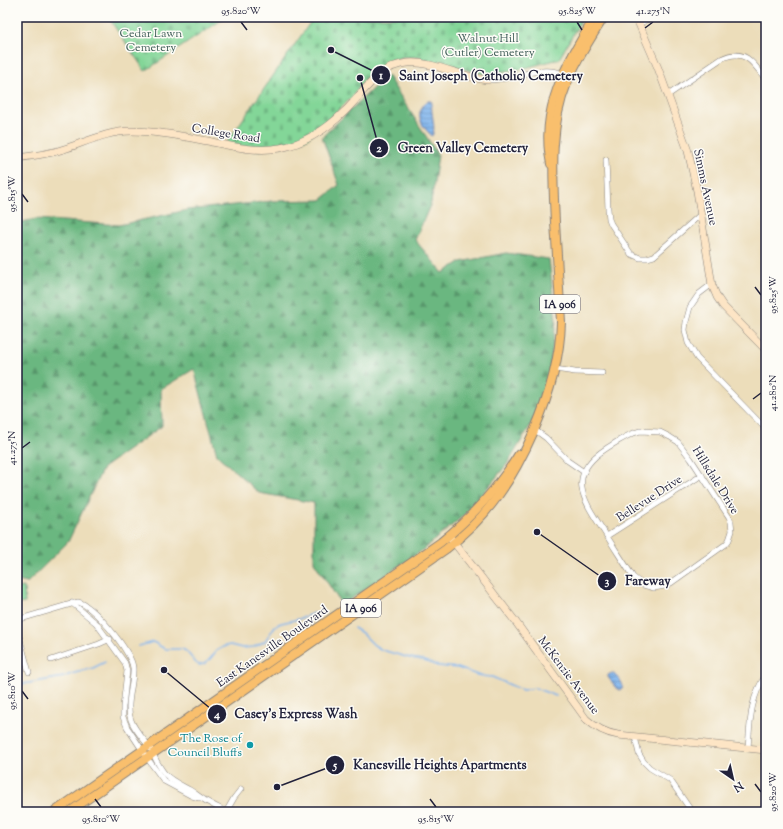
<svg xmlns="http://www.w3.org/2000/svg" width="783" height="829" viewBox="0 0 783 829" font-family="'Sorts Mill Goudy',serif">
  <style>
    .forest { fill: url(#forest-firs); stroke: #466c5e }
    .cemetery { fill: url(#cemetery-stones); stroke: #527c6a }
    .park { fill: #83d698; stroke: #527c6a }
    .water { fill: url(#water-rules); stroke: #506a94 }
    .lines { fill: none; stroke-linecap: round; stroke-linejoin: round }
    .stream { stroke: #7eb3ec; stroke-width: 1.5 }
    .street-casing { stroke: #87807a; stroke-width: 6 }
    .secondary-casing { stroke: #87807a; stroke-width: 8 }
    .primary-casing { stroke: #87807a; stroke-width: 10 }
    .street { stroke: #fff; stroke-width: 5 }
    .secondary { stroke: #fde5c5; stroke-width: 7 }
    .primary { stroke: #f9bf6d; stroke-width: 8 }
    .ticks { fill: none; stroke: #22223b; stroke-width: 1.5 }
    .culture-dot { fill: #0f9aa8; stroke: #fdfcf7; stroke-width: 1.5 }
    .labels { text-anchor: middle; stroke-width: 3; stroke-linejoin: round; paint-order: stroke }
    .shield { fill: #fdfcf7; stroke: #646373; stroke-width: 1 }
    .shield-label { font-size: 11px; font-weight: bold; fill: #22223b }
    .park-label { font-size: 12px; fill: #44615c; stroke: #fdfcf7 }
    .street-label { font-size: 12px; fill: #22223b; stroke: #fdfcf7 }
    .culture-label { font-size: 12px; fill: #0d838f; stroke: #fdfcf7; text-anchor: end }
    .leader { fill: none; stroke: #22223b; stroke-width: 1.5 }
    .callout-dot { fill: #22223b; stroke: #fdfcf7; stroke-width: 1.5 }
    .mark-label { font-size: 12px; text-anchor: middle; font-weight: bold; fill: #fff }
    .callout-label { font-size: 13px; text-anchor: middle; font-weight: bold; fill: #22223b; stroke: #fdfcf7; stroke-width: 3; stroke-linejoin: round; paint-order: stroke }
    .neatline { fill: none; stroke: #22223b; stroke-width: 1.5 }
    .ticks-label { font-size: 10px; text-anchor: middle; fill: #22223b }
  </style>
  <defs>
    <pattern id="forest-firs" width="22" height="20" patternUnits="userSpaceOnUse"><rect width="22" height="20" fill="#6ab780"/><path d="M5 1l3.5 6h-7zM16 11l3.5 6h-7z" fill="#57946a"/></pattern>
    <pattern id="cemetery-stones" width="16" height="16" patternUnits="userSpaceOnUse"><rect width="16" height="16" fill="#83d698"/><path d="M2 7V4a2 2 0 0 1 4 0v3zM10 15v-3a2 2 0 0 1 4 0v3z" fill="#71b784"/></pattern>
    <pattern id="water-rules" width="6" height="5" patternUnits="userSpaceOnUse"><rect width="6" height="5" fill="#7eb3ec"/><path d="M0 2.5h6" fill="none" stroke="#6791c0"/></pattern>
  </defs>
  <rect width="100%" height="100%" fill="#fdfcf7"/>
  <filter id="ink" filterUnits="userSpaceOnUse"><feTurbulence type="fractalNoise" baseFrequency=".025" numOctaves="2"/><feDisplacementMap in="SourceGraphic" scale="8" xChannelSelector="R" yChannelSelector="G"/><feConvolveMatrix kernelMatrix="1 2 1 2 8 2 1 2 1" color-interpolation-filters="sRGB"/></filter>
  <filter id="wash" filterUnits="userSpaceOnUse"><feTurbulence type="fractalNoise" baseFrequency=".012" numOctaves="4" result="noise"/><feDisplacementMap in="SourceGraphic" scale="16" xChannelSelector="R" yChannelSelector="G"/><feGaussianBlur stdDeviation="0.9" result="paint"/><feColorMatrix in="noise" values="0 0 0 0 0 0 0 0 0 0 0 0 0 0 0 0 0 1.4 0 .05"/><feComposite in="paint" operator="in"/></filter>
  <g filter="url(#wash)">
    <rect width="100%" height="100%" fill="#ecddba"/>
    <path class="forest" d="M 387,75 L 438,155 L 431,203 L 415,240 L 443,273 L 460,262 L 506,253 L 549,259 L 556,321 L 549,376 L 533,421 L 508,463 L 468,512 L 420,552 L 342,605 L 314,562 L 314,503 L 259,493 L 217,455 L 194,369 L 161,389 L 162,426 L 103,468 L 68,542 L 27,583 L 17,581 L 17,223 L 36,219 L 119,225 L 187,210 L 272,201 L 321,200 L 339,185 L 322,137 Z"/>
    <g class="cemetery">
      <path d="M 108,17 L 226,17 L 145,71 Z"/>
      <path d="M 314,17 L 583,17 L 559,59 L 521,69 L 484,74 L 416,57 L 402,57 L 387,62 L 376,69 L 364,80 L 350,99 L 307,139 L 260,150 L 225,145 Z"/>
    </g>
    <path class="park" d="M 24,587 L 25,603 L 18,604 L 17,588 Z"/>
    <g class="water">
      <path d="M 428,101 L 431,101 L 432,103 C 430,113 437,128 432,136 C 421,126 413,112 428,101 Z"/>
      <path d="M 612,673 C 617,675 622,681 623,687 L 620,690 L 616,688 L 608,677 L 608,675 Z"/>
    </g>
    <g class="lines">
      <g class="stream">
        <path d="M 354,628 L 362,633 L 374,645 L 382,650 L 410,658 L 422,660 L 438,666 L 458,668 L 480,676 L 492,677 L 522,690 L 535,688 L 556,696"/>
        <path d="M 139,646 L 153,642 L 165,649 L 182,649 L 186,651 L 196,663 L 199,665 L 204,664 L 210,659 L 216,651 L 225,646 L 230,645 L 242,648 L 254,647 L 265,641 L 275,626 L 281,623 L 299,619 L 314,613"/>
        <path d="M 17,685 L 64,677 L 71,674 L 93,668 L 105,662"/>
      </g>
    </g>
  </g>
  <g filter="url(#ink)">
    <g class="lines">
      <g class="street-casing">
        <g id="street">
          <path d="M 639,24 L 651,17"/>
          <path d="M 487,80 C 515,81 538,63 566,75"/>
          <path d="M 668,95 L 721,59 C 744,47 754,63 766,80"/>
          <path d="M 606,160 L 608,209 L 609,219 L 611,224 L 631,254 L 640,258 L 647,258 L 654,256 L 701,214"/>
          <path d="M 712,284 L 699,294 L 690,307 L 686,322 L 685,330 L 688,343 L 697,358 L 766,429"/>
          <path d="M 555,369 L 575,372 L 602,373"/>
          <path d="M 535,430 L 546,438 L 568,461 L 584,472"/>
          <path d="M 640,431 L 660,432 L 670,437 L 678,442 L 691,459 L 729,517 L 731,522 L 732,531 L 729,540 L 726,544 L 671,583 L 665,586 L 654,588 L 643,585 L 633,577 C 623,561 613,546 603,530 C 582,498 566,474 607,448 C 618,441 628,434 640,431 Z"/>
          <path d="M 607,536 L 702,475"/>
          <path d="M 72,603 L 96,623 L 125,663 L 127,671 L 123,707 L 123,717 L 127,727 L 150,762 L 164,781 L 192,796 L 199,798"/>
          <path d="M 17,620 L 78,602 C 93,605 132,652 133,668 C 134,684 125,705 131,720 C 134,729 142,737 148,745 C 154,754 157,765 165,774 C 171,781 181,785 190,790 C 195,793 198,796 203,799 C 210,804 219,808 227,812"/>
          <path d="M 17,629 L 29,672"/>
          <path d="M 51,660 L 99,644 L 110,639"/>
          <path d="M 635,737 L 639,754 L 644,762 L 650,768 L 670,780 L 692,812"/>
          <path d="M 748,748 C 750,723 750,697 766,675"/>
          <path d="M 226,812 L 234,798 L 241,789"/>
        </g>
      </g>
      <g class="secondary-casing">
        <g id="secondary">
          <path d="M 636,17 L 658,68 L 688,151 L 697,191 L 712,285 L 717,297 L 723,306 L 766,350"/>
          <path d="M 17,158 C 33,156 49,154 64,149 C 86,142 108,131 131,131 C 158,131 186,137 212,142 C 235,147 257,152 280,148 C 306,143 327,129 345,111 C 364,93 378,65 408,63 C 433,61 461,77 487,80"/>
          <path d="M 449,536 L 515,621 L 586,719 C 596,728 605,733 618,735 L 766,750"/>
        </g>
      </g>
      <g class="primary-casing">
        <g id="primary">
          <path d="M 551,164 C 539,108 567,63 595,17"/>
          <path d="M 54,812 L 441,542 C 472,517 498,488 519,454"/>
          <path d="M 69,812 L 446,549 C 489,516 513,479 534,431 C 549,396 560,360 561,322 C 559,289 557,255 555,222 C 553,176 549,127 567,83 C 576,60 591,38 604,17"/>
        </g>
      </g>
      <use href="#street" class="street"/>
      <use href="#secondary" class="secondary"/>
      <use href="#primary" class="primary"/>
    </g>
  </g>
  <path class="ticks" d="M 241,22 L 247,30M 577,22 L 582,30M 645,28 L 653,22M 22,194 L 28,202M 755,287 L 761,295M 753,399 L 761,393M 22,448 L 30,442M 22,691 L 28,699M 755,784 L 761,792M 95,799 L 101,807M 430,799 L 436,807"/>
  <circle class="culture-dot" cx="250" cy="745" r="4"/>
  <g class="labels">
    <g class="shield">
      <rect x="540" y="295" width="40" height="18" rx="3"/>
      <rect x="341" y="599" width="40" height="18" rx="3"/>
    </g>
    <g class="shield-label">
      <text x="560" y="308">IA 906</text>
      <text x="361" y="612">IA 906</text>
    </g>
    <g class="park-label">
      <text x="151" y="37">Cedar Lawn<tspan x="151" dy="14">Cemetery</tspan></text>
      <text x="488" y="42">Walnut Hill<tspan x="488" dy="14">(Cutler) Cemetery</tspan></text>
    </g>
    <g class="street-label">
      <text transform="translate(226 133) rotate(9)" y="4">College Road</text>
      <text transform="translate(706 187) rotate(78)" y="4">Simms Avenue</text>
      <text transform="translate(716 480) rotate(58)" y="4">Hillsdale Drive</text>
      <text transform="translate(649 498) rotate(-33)" y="4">Bellevue Drive</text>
      <text transform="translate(272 646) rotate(-35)" y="4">East Kanesville Boulevard</text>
      <text transform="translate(569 675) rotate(53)" y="4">McKenzie Avenue</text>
    </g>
    <g class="culture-label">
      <text x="242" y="742">The Rose of<tspan x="242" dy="14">Council Bluffs</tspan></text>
    </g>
  </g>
  <path class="leader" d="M331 50L381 75M360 78L379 148M537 532L607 581M164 670L217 714M277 787L335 765"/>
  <g class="callout-dot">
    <circle cx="331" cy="50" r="4"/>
    <circle cx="360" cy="78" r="4"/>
    <circle cx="537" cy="532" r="4"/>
    <circle cx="164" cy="670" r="4"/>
    <circle cx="277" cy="787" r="4"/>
    <circle cx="381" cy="75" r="10"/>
    <circle cx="379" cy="148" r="10"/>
    <circle cx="607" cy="581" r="10"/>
    <circle cx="217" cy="714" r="10"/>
    <circle cx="335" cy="765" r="10"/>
  </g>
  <g class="mark-label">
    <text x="381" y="79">1</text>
    <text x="379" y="152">2</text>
    <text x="607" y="585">3</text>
    <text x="217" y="718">4</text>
    <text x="335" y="769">5</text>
  </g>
  <g class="callout-label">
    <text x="491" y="80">Saint Joseph (Catholic) Cemetery</text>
    <text x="463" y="152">Green Valley Cemetery</text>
    <text x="648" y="585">Fareway</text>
    <text x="296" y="718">Casey's Express Wash</text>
    <text x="440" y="769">Kanesville Heights Apartments</text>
  </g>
  <rect width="783" height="829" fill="none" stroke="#fdfcf7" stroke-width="44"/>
  <g transform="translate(733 779) rotate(146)" stroke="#fdfcf7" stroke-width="3" paint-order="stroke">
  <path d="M0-3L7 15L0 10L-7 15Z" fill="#22223b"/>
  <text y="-6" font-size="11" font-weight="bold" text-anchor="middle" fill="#22223b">N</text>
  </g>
  <rect x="22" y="22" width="739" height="785" class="neatline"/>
  <g class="ticks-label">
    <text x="241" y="14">95.820°W</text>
    <text x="577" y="14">95.825°W</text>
    <text x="653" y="14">41.275°N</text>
    <text transform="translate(11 194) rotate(-90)" y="4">95.815°W</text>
    <text transform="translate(772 295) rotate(-90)" y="4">95.825°W</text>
    <text transform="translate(772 393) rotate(-90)" y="4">41.280°N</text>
    <text transform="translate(11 448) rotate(-90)" y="4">41.275°N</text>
    <text transform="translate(11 691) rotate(-90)" y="4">95.810°W</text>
    <text transform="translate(772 792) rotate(-90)" y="4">95.820°W</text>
    <text x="101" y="822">95.810°W</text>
    <text x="436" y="822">95.815°W</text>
  </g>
</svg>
